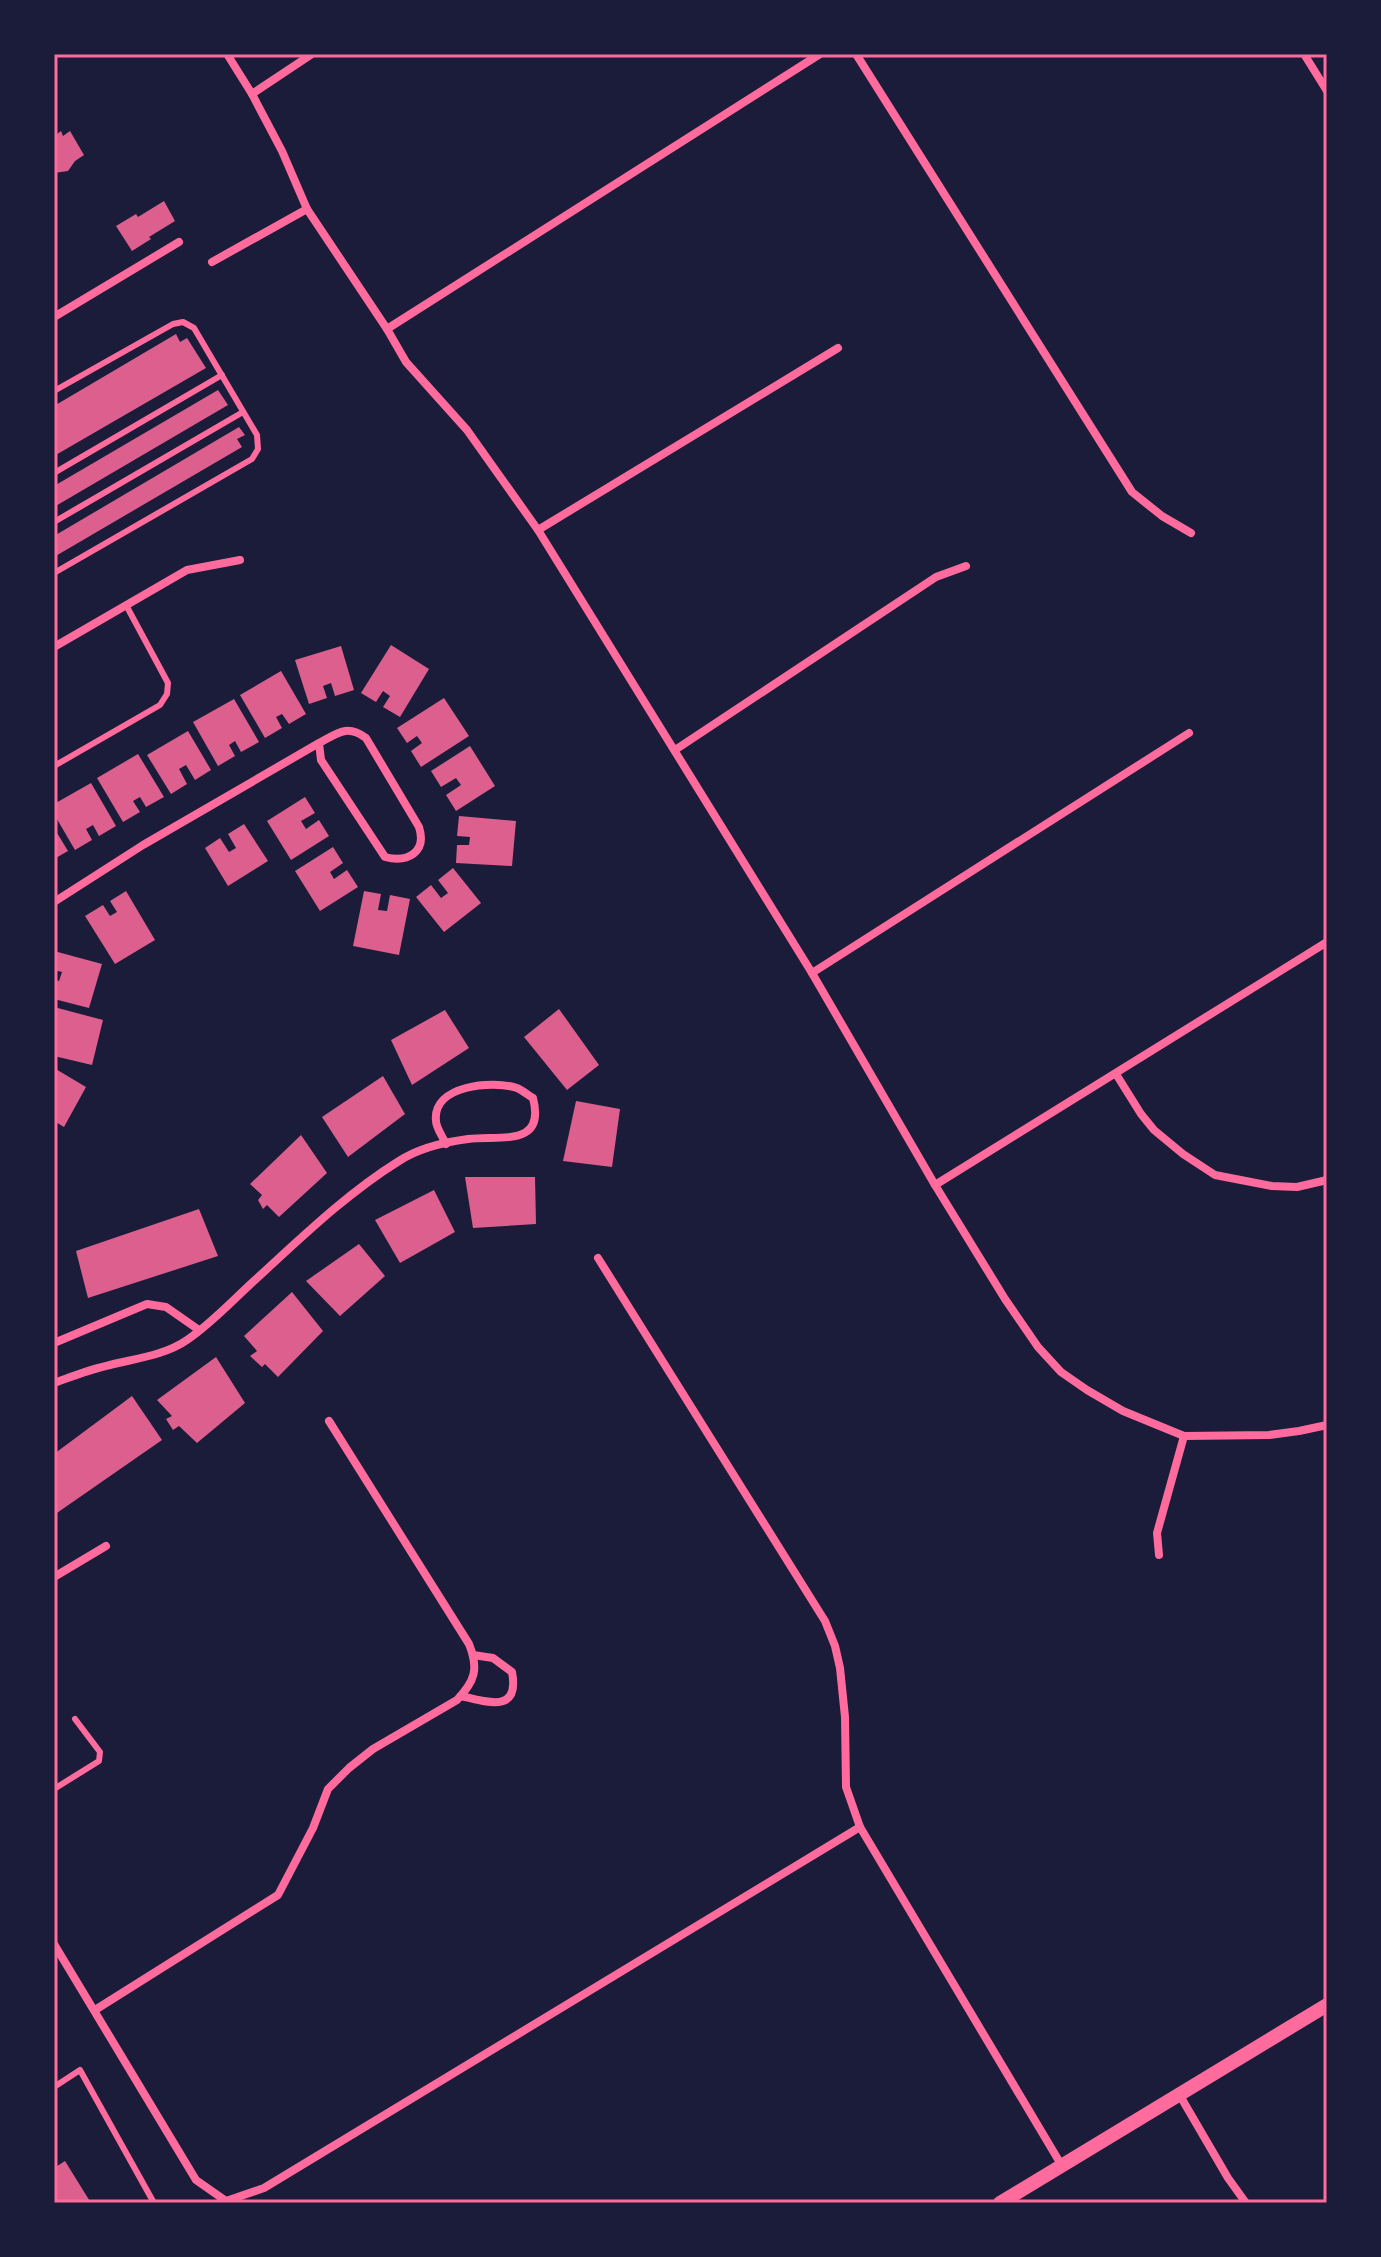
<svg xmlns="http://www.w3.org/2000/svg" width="1381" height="2257" viewBox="0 0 1381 2257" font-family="Commissioner,sans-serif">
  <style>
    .building { fill: #dd5f8e }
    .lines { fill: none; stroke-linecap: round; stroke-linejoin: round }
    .service { stroke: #ff6b9d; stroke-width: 6 }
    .minor { stroke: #ff6b9d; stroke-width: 8 }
    .tertiary { stroke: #ff6b9d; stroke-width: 14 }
    .neatline { fill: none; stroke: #ff6b9d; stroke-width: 3 }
  </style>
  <rect width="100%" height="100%" fill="#1b1b3a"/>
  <g class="building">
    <path d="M 54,129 L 57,134 L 61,131 L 63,136 L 70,131 L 84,155 L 75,161 L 68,171 L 54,173 Z"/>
    <path d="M 164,201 L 175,221 L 149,237 L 151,239 L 132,251 L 116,226 L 136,214 L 138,217 Z"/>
    <path d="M 176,334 L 180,342 L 187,338 L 206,368 L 54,456 L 54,406 Z"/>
    <path d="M 218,390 L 228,405 L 54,507 L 54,486 Z"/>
    <path d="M 239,427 L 245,435 L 237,439 L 242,447 L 54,557 L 54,536 Z"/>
    <path d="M 391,645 L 429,669 L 400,717 L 383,707 L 390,696 L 383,691 L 376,702 L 361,693 Z"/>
    <path d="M 341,646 L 354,690 L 335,696 L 331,683 L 323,686 L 327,698 L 309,704 L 295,660 Z"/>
    <path d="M 281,671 L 306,714 L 289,724 L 282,714 L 276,717 L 282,728 L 265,738 L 240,695 Z"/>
    <path d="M 444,698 L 469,736 L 421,767 L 411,751 L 422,743 L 417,736 L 407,743 L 397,728 Z"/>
    <path d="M 234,699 L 259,742 L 241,752 L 235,741 L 229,745 L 235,756 L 218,766 L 193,722 Z"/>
    <path d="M 188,731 L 211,770 L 195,780 L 186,765 L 179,769 L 187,784 L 171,794 L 147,755 Z"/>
    <path d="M 470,746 L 495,786 L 456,811 L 446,795 L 461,785 L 456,778 L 441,787 L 431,771 Z"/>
    <path d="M 138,754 L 164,797 L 146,807 L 140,797 L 133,801 L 140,812 L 123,822 L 97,778 Z"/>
    <path d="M 91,783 L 116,826 L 99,836 L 93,825 L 86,829 L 92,840 L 75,850 L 54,814 L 54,804 Z"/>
    <path d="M 305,797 L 315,813 L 301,821 L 306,829 L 319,820 L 329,836 L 291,860 L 267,821 Z"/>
    <path d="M 459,816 L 516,821 L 512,866 L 456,863 L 457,845 L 469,845 L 470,837 L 457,836 Z"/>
    <path d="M 244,824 L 268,861 L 228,886 L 205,848 L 220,838 L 229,852 L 236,848 L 228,834 Z"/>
    <path d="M 54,828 L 68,851 L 54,859 Z"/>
    <path d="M 333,847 L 343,863 L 330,872 L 334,879 L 347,870 L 358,887 L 320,911 L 295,871 Z"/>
    <path d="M 453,868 L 481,903 L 444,932 L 416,897 L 431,885 L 441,898 L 448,893 L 438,880 Z"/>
    <path d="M 126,891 L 155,940 L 115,964 L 85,916 L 103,905 L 110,916 L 117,912 L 110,901 Z"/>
    <path d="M 364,891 L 381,894 L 378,910 L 387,911 L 390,895 L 410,899 L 399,955 L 353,946 Z"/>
    <path d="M 54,951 L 102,964 L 89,1008 L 54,999 L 54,980 L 59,981 L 62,972 L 54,970 Z"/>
    <path d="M 54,1007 L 103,1020 L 92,1065 L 54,1056 Z"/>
    <path d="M 559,1009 L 599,1065 L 567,1090 L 524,1037 Z"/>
    <path d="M 445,1010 L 469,1048 L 412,1085 L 391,1040 Z"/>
    <path d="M 54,1068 L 86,1087 L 64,1127 L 54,1121 Z"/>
    <path d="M 383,1076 L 405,1114 L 348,1157 L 322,1117 Z"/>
    <path d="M 576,1101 L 620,1109 L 612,1167 L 563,1161 Z"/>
    <path d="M 301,1135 L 327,1173 L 279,1217 L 267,1205 L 263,1209 L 258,1200 L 262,1195 L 250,1184 Z"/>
    <path d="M 465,1177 L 535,1177 L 536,1224 L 473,1228 Z"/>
    <path d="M 434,1190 L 455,1232 L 400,1263 L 375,1220 Z"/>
    <path d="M 199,1209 L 218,1256 L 88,1298 L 76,1251 Z"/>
    <path d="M 359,1244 L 385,1276 L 340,1316 L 306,1281 Z"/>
    <path d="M 292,1292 L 323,1331 L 278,1377 L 265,1364 L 262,1367 L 250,1356 L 257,1351 L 244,1336 Z"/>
    <path d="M 216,1357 L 245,1403 L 197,1443 L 179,1426 L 173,1430 L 166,1419 L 172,1416 L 157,1400 Z"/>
    <path d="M 132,1396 L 162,1440 L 54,1515 L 54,1454 Z"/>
    <path d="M 65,2161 L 91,2203 L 54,2203 L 54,2168 Z"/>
  </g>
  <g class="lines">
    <g class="service">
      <path d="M 54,391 L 173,324 L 183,322 L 194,328 L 257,435 L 258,449 L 252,459 L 54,573"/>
      <path d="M 54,473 L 222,375"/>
      <path d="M 54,522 L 243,412"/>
      <path d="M 54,766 L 160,705 L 167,694 L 168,683 L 126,605"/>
      <path d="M 54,1789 L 99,1761 L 100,1752 L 75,1719"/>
      <path d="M 54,2087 L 80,2070 L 154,2203"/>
    </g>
    <g class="minor">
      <path d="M 227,54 L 252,94 L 282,151 L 307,209 L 387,329 L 406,362 L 467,430 L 538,530 L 812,973 L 935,1185 L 1005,1299 L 1038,1347 L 1061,1372 L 1087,1390 L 1123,1411 L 1184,1436 L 1269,1435 L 1299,1431 L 1327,1425"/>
      <path d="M 856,54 L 1132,492 L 1162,516 L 1191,533"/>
      <path d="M 1304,54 L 1327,91"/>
      <path d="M 252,94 L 312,54"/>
      <path d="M 212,262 L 307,209"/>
      <path d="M 54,317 L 179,242"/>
      <path d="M 387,329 L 820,54"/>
      <path d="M 538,530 L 838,348"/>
      <path d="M 54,647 L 187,570 L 240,560"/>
      <path d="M 675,750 L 936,577 L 966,566"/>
      <path d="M 54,902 L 143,845 L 319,743 C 338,733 347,724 366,738 L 419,827 C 427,852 408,863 385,857 L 321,760 L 319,743"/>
      <path d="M 812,973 L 1189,733"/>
      <path d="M 1116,1074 L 1141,1114 L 1154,1130 L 1183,1154 L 1215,1175 L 1272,1186 L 1297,1187 L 1327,1180"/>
      <path d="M 935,1185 L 1327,942"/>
      <path d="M 598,1258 L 825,1621 L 835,1646 L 840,1668 L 845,1717 L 846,1787 L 860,1827 L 1062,2166"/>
      <path d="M 54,1343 L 147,1304 L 166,1307 L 199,1330"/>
      <path d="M 54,1383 C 71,1377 88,1370 106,1366 C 132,1359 164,1356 187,1340 C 211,1324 233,1300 255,1280 C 301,1238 346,1194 399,1161 C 419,1148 445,1142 468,1139 C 499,1135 546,1148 533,1098 C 528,1095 522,1090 517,1088 C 493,1080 432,1085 436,1121 C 436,1128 443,1137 446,1144"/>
      <path d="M 1159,1555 L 1157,1533 L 1184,1436"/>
      <path d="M 54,1577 L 106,1546"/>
      <path d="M 461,1696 C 487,1702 520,1714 512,1672 L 493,1658 L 473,1655"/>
      <path d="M 54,1944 L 196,2180 L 226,2201 L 264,2188 L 860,1827"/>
      <path d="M 95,2010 L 278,1895 L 313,1828 L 328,1789 L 349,1768 L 373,1749 L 457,1700 C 475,1681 479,1669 469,1644 L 329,1421"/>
      <path d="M 1179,2094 L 1228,2178 L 1246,2203"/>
    </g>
    <path class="tertiary" d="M 1000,2203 L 1327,2005"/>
  </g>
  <rect width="1381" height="2257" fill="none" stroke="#1b1b3a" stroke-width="112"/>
  <rect x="56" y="56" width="1269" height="2145" class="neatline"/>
</svg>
